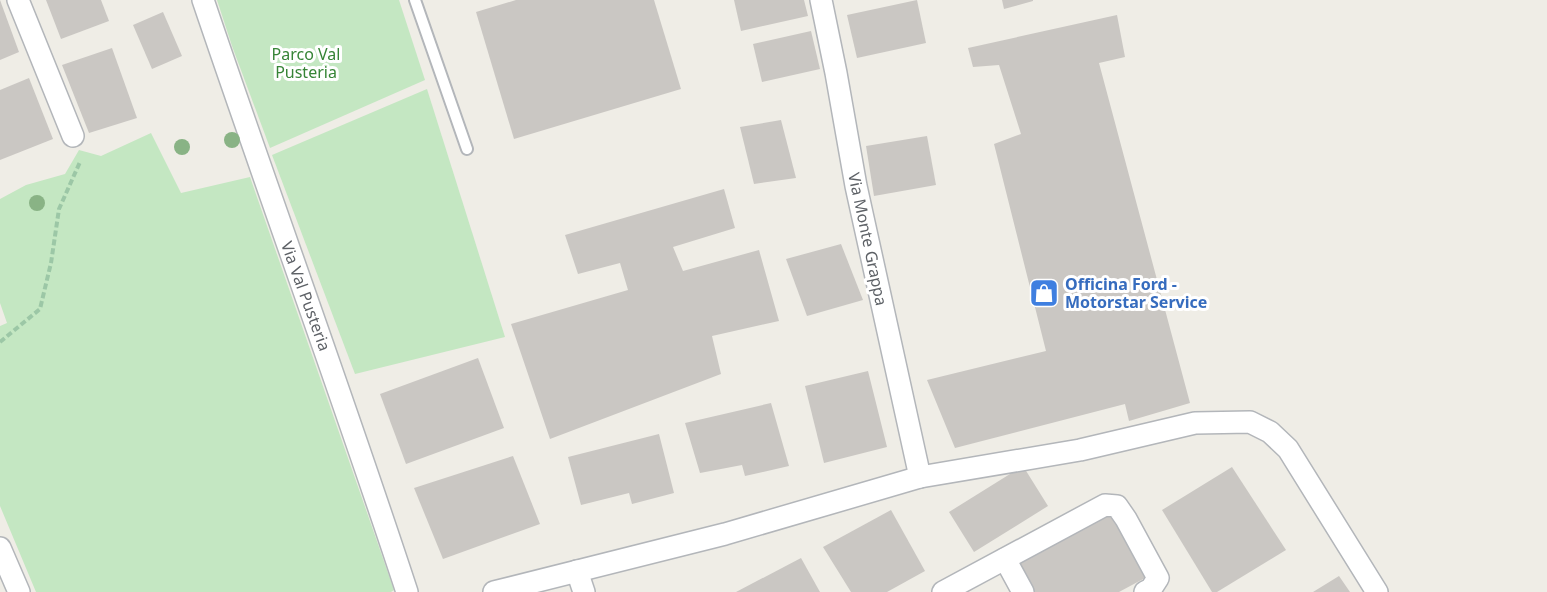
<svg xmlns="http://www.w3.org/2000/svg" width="1547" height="592" viewBox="0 0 1547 592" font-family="'Noto Sans',sans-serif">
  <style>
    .green { fill: #c4e7c2 }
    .building { fill: #cac7c3 }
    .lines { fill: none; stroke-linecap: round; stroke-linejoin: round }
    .lane-casing { stroke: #b3b6ba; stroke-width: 14 }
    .street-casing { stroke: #b3b6ba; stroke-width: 24 }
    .path { stroke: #9cc7a6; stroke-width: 4; stroke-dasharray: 6 3; stroke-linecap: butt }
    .lane { stroke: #fff; stroke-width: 10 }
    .street { stroke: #fff; stroke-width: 21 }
    .tree { fill: #89b385 }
    .labels { text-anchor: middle; stroke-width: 6; stroke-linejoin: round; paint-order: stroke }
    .park-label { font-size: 16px; fill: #368436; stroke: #fff }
    .street-label { font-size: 16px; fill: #5d6166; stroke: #fff }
    .shop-label { font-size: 16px; font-weight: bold; fill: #366cbe; stroke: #fff; text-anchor: start }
  </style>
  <rect width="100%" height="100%" fill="#efede6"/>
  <g class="green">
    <path d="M 217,0 L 399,0 L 425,80 L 270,148 L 232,46 Z"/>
    <path d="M 427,89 L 505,337 L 355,374 L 272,155 Z"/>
    <path d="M 151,133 L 181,193 L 250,177 L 394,590 L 391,592 L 36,592 L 0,506 L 0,326 L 7,323 L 0,303 L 0,199 L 26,185 L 65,174 L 79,150 L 101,156 Z"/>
  </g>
  <g class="building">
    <path d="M 0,0 L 19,52 L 0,60 Z"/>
    <path d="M 46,0 L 101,0 L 109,21 L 61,39 Z"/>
    <path d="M 516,0 L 654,0 L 681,89 L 514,139 L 476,12 Z"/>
    <path d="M 734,0 L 804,0 L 808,16 L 741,31 Z"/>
    <path d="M 917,0 L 926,43 L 857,58 L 847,15 Z"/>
    <path d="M 1002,0 L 1033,0 L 1033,1 L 1004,9 Z"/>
    <path d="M 163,12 L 182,56 L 152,69 L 133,25 Z"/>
    <path d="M 1117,15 L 1125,57 L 1099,63 L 1190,403 L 1129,421 L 1125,404 L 955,448 L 927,380 L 1046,351 L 994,144 L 1021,134 L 999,65 L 973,67 L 968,48 Z"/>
    <path d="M 811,31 L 820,69 L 762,82 L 753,44 Z"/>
    <path d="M 112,48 L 137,118 L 89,133 L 62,65 Z"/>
    <path d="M 29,78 L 53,139 L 0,160 L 0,90 Z"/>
    <path d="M 781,120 L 796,178 L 754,184 L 740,127 Z"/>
    <path d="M 927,136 L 936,185 L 874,196 L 866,146 Z"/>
    <path d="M 724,189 L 735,228 L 673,247 L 683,271 L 759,250 L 779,321 L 712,336 L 721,374 L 550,439 L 511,324 L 628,290 L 620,263 L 578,274 L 565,235 Z"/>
    <path d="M 841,244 L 863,300 L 807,316 L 786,259 Z"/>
    <path d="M 478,358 L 504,428 L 406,464 L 380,394 Z"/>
    <path d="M 868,371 L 887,447 L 824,463 L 805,386 Z"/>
    <path d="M 771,403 L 789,466 L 745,476 L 742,465 L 700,473 L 685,423 Z"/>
    <path d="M 659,434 L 674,493 L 632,504 L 629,493 L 581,505 L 568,457 Z"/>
    <path d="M 513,456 L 540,524 L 443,559 L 414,488 Z"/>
    <path d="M 1023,466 L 1048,506 L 974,552 L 949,512 Z"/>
    <path d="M 1232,467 L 1286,550 L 1217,592 L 1212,592 L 1162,510 Z"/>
    <path d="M 891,510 L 925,571 L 887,592 L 851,592 L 823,547 Z"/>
    <path d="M 1110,513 L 1145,578 L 1119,592 L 1034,592 L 1015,561 Z"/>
    <path d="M 801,558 L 820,592 L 736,592 Z"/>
    <path d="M 1339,576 L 1350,592 L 1313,592 Z"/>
  </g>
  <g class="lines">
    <g class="lane-casing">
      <path id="lane" d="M 415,0 L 467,149"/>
    </g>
    <g class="street-casing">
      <g id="street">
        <path d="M 18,0 L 73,136"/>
        <path d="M 203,0 C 270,198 342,394 407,592"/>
        <path d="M 821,0 L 836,73 L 856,186 L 920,477"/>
        <path d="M 0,548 L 19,592"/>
        <path d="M 1005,559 L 1023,592"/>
        <path d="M 577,571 L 584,592"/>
        <path d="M 494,592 L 725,534 L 920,477 L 1080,450 L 1195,423 L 1250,422 L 1270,432 L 1288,449 L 1377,592"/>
        <path d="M 943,592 L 1105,505 L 1117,506 L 1126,519 L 1158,578 L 1151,589 L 1145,592"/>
      </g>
    </g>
    <path class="path" d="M 0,342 L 40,309 L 51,263 L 59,209 L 80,162"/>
    <use href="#lane" class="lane"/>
    <use href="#street" class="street"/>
  </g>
  <g class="tree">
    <circle cx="232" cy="140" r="8"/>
    <circle cx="182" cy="147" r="8"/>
    <circle cx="37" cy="203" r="8"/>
  </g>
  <defs>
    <g id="shop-square" transform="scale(1.5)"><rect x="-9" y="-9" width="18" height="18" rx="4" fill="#3f7fe0" stroke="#fff"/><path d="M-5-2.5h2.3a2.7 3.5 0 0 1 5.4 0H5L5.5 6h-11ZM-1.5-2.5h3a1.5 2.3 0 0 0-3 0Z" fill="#fff"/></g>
  </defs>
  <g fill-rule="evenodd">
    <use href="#shop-square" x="1044" y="293"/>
  </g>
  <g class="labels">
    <g class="park-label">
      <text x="306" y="60">Parco Val<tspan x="306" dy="18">Pusteria</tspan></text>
    </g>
    <g class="street-label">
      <text transform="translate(868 239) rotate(78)" y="6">Via Monte Grappa</text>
      <text transform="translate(306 296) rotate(70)" y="6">Via Val Pusteria</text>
    </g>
    <g class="shop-label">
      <text x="1065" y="290">Officina Ford -<tspan x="1065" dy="18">Motorstar Service</tspan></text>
    </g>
  </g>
</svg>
